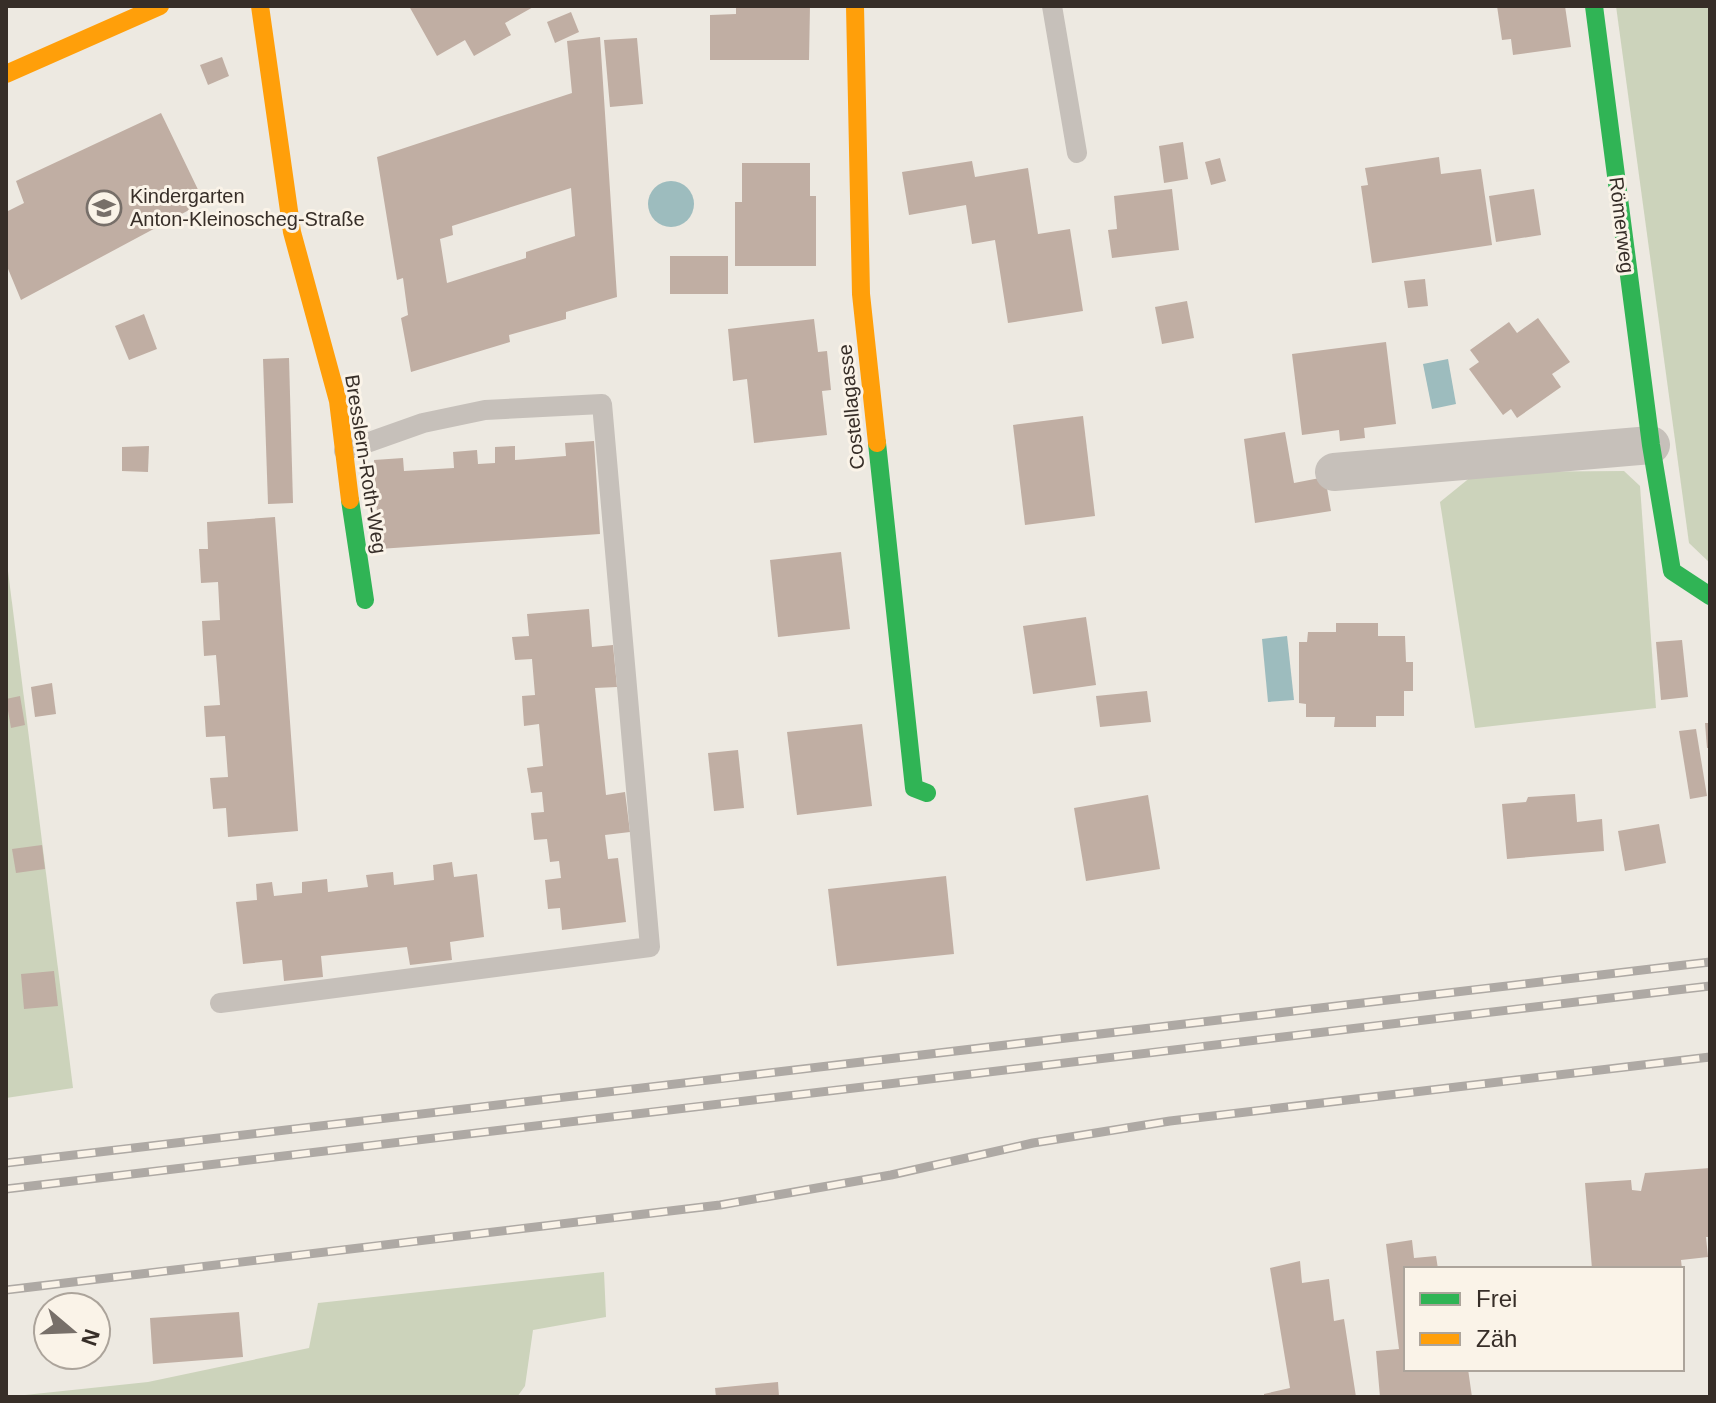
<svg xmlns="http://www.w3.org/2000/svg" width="1716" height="1403" viewBox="0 0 1716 1403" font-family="Helvetica,sans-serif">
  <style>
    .green { fill: #ccd3bb }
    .water { fill: #9dbcbe }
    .building { fill: #c0aea3; fill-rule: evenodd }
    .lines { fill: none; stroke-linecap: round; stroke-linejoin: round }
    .lane { stroke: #c6c0ba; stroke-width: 20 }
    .street { stroke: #c6c0ba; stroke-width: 38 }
    .fast { stroke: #30b455; stroke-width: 18 }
    .slow { stroke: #ff9f0a; stroke-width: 18 }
    .rail-casing { stroke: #aea9a4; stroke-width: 9 }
    .rail { stroke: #faf3e8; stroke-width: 6; stroke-dasharray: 18; stroke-linecap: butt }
    .labels { text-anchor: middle; stroke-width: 6; stroke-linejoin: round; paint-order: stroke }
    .poi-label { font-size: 20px; fill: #372e28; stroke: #faf3e8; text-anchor: start }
    .street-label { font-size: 20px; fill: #372e28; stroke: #faf3e8 }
  </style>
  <rect width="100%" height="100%" fill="#ede9e1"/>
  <g class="green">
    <path d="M 1616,6 L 1710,6 L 1710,563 L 1689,543 Z"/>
    <path d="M 1624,471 L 1640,486 L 1656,708 L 1475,728 L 1440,502 L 1477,472 Z"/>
    <path d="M 6,555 L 73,1088 L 6,1098 Z"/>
    <path d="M 604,1272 L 606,1317 L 533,1330 L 525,1386 L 517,1397 L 6,1397 L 148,1382 L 309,1348 L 318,1303 Z"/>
  </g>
  <g class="water">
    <circle cx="671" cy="204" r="23"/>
    <path d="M 1448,359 L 1456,404 L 1432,409 L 1423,364 Z"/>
    <path d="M 1287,636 L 1294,700 L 1268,702 L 1262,639 Z"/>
  </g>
  <g class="building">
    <path d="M 409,6 L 535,6 L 505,23 L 511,35 L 474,56 L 465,40 L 437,56 Z"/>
    <path d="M 736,6 L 810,6 L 809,60 L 710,60 L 710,15 L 736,14 Z"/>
    <path d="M 1497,6 L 1565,6 L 1571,47 L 1513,55 L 1511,39 L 1502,40 Z"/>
    <path d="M 571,12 L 579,32 L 555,43 L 547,22 Z"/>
    <path d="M 600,37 L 617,297 L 566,312 L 566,319 L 509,335 L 510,342 L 411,372 L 401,318 L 408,315 L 403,278 L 397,280 L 377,157 L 572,93 L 567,41 ZM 571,188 L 575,236 L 526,252 L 526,258 L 447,283 L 440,239 L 453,235 L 452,226 Z"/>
    <path d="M 637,38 L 643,104 L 610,107 L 604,40 Z"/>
    <path d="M 222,57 L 229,76 L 208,85 L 200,65 Z"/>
    <path d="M 161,113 L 204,202 L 21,300 L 6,264 L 6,212 L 24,203 L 16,181 Z"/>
    <path d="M 1183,142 L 1188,179 L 1164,183 L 1159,146 Z"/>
    <path d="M 1439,157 L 1441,174 L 1481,169 L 1492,245 L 1372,263 L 1361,186 L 1368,185 L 1365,168 Z"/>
    <path d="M 1220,158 L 1226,181 L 1211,185 L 1205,162 Z"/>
    <path d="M 972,161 L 975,177 L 1028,168 L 1038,234 L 1070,229 L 1083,311 L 1008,323 L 995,240 L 972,244 L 966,205 L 909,215 L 902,172 Z"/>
    <path d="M 742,163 L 810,163 L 810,196 L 816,196 L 816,266 L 735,266 L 735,202 L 742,202 Z"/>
    <path d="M 1172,189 L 1179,250 L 1112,258 L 1108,230 L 1117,229 L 1114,196 Z"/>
    <path d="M 1534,189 L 1541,235 L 1496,242 L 1489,196 Z"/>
    <rect x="670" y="256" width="58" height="38"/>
    <path d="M 1425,279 L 1428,306 L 1408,308 L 1404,281 Z"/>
    <path d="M 1187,301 L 1194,338 L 1162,344 L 1155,307 Z"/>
    <path d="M 144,314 L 157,349 L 129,360 L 115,326 Z"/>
    <path d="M 1538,318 L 1570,362 L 1552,374 L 1561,387 L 1517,418 L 1511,409 L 1503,415 L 1469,369 L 1479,362 L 1470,350 L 1509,322 L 1517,333 Z"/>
    <path d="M 814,319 L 818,352 L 827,351 L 831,390 L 822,391 L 827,435 L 754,443 L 747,379 L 733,381 L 728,329 Z"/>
    <path d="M 1386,342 L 1396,424 L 1364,428 L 1365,438 L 1340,441 L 1339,430 L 1302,435 L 1292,354 Z"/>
    <path d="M 289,358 L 293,503 L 268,504 L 263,359 Z"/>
    <path d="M 1083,416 L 1095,516 L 1025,525 L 1013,425 Z"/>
    <path d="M 1285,432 L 1294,483 L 1325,477 L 1331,511 L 1255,523 L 1244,439 Z"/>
    <path d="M 594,441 L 600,534 L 379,549 L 374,460 L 403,458 L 404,471 L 454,468 L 453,452 L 477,450 L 478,464 L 495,463 L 495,447 L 515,446 L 515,460 L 566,456 L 565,443 Z"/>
    <path d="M 149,446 L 148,472 L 122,471 L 122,447 Z"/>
    <path d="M 275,517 L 298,831 L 228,837 L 226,808 L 213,809 L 210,778 L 228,777 L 225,736 L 206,737 L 204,706 L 220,705 L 216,655 L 204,656 L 202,621 L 220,620 L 218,582 L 201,583 L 199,549 L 208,549 L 207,522 Z"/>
    <path d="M 841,552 L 850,629 L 778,637 L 770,560 Z"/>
    <path d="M 589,609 L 592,647 L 613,645 L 617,687 L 595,688 L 606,795 L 625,792 L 630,832 L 605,835 L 608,859 L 618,858 L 626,922 L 562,930 L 560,908 L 548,909 L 545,880 L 561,878 L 559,861 L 550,862 L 547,839 L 534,840 L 531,813 L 544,812 L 542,792 L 531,793 L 527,768 L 543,766 L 539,724 L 524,726 L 522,696 L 535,695 L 532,659 L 515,660 L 512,637 L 529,636 L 527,614 Z"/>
    <path d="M 1086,617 L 1096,685 L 1033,694 L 1023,626 Z"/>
    <path d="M 1336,623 L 1378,623 L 1378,636 L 1405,636 L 1406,662 L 1413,662 L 1413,691 L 1404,691 L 1404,716 L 1376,716 L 1376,727 L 1334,727 L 1335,717 L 1306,717 L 1306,704 L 1299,703 L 1299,642 L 1307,642 L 1308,632 L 1336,632 Z"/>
    <path d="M 1682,640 L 1688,697 L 1661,700 L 1656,642 Z"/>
    <path d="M 52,683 L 56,714 L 35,717 L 31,687 Z"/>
    <path d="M 1147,691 L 1151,722 L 1100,727 L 1096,696 Z"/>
    <path d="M 20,696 L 25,725 L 11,728 L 6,699 Z"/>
    <path d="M 1705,723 L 1710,723 L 1710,748 L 1707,748 Z"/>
    <path d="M 862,724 L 872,806 L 797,815 L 787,732 Z"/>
    <path d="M 1696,729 L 1707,796 L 1690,799 L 1679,731 Z"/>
    <path d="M 738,750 L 744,808 L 714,811 L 708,753 Z"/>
    <path d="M 1575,794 L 1577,822 L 1602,819 L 1604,851 L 1507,859 L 1502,804 L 1526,802 L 1528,797 Z"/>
    <path d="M 1148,795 L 1160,869 L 1086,881 L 1074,808 Z"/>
    <path d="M 1659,824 L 1666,863 L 1625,871 L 1618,831 Z"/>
    <path d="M 42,845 L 45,869 L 16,873 L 12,849 Z"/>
    <path d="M 452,862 L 454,877 L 477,874 L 484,937 L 450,942 L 452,960 L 410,965 L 407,947 L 321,956 L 323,977 L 284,981 L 282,960 L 243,964 L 236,902 L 257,900 L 256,884 L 272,882 L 274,896 L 302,893 L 302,882 L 327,879 L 328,892 L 368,887 L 366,875 L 393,872 L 394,885 L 434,880 L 433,865 Z"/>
    <path d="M 946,876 L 954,954 L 837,966 L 828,889 Z"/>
    <path d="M 54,971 L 58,1006 L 24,1009 L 21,974 Z"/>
    <path d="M 1710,1168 L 1710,1237 L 1706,1237 L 1708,1257 L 1681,1260 L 1682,1269 L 1592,1269 L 1585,1183 L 1631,1180 L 1632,1190 L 1641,1191 L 1645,1173 Z"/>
    <path d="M 1412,1240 L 1414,1258 L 1436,1256 L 1438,1269 L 1406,1269 L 1406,1369 L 1468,1369 L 1472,1397 L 1380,1397 L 1376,1351 L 1399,1349 L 1386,1244 Z"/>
    <path d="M 1300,1261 L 1302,1283 L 1329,1279 L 1334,1321 L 1344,1319 L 1356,1397 L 1264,1397 L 1264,1394 L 1290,1388 L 1270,1268 Z"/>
    <path d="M 239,1312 L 243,1357 L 153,1364 L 150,1318 Z"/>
    <path d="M 778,1382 L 779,1397 L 716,1397 L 715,1388 Z"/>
  </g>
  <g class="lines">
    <g class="lane">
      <path d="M 1052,6 L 1077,153"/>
      <path d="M 220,1003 L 650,947 L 602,404 L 485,410 L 423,423 L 344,451"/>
    </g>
    <path class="street" d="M 1334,472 L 1651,445"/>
    <g class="fast">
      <path d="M 1594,6 L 1651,445 L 1672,571 L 1710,596"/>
      <path d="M 877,443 L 914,788 L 927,793"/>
      <path d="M 350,500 L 365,600"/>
    </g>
    <g class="slow">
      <path d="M 260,6 L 292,232 L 338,401 L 350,500"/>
      <path d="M 855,6 L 861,294 L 877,443"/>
      <path d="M 6,74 L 160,6"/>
    </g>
    <g class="rail-casing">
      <g id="rail">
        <path d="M 6,1163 L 1710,962"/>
        <path d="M 6,1189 L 1710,986"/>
        <path d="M 6,1290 L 720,1205 L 891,1175 L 1033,1143 L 1170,1121 L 1710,1057"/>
      </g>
    </g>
    <use href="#rail" class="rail"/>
  </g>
  <defs>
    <g id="school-ring" transform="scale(1.8)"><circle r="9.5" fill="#faf3e8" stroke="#776f69" stroke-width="1.5"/><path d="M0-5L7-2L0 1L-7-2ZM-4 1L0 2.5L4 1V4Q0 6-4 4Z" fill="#776f69"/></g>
  </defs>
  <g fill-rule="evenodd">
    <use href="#school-ring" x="104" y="208"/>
  </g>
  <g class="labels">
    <g class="poi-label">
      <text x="130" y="203">Kindergarten<tspan x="130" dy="23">Anton-Kleinoscheg-Straße</tspan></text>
    </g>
    <g class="street-label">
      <text transform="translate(1622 225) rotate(83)" y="7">Römerweg</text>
      <text transform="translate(851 407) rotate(-96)" y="7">Costellagasse</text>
      <text transform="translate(366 464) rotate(81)" y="7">Bresslern-Roth-Weg</text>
    </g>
  </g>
  <rect width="1716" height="1403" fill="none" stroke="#372e28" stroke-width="16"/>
  <rect x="1404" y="1267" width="280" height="104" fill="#faf3e8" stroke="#aca49b" stroke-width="2"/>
  <rect x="1420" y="1293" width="40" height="12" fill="#30b455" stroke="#aca49b" stroke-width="2"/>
  <text x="1476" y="1307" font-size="24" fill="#372e28">Frei</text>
  <rect x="1420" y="1333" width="40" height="12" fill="#ff9f0a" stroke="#aca49b" stroke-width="2"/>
  <text x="1476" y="1347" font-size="24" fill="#372e28">Zäh</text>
  <g transform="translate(72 1331) rotate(109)"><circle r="38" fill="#faf3e8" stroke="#aca49b" stroke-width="2"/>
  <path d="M0-6L14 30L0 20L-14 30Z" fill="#776f69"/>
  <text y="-12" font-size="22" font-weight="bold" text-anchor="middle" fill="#372e28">N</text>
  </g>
</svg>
